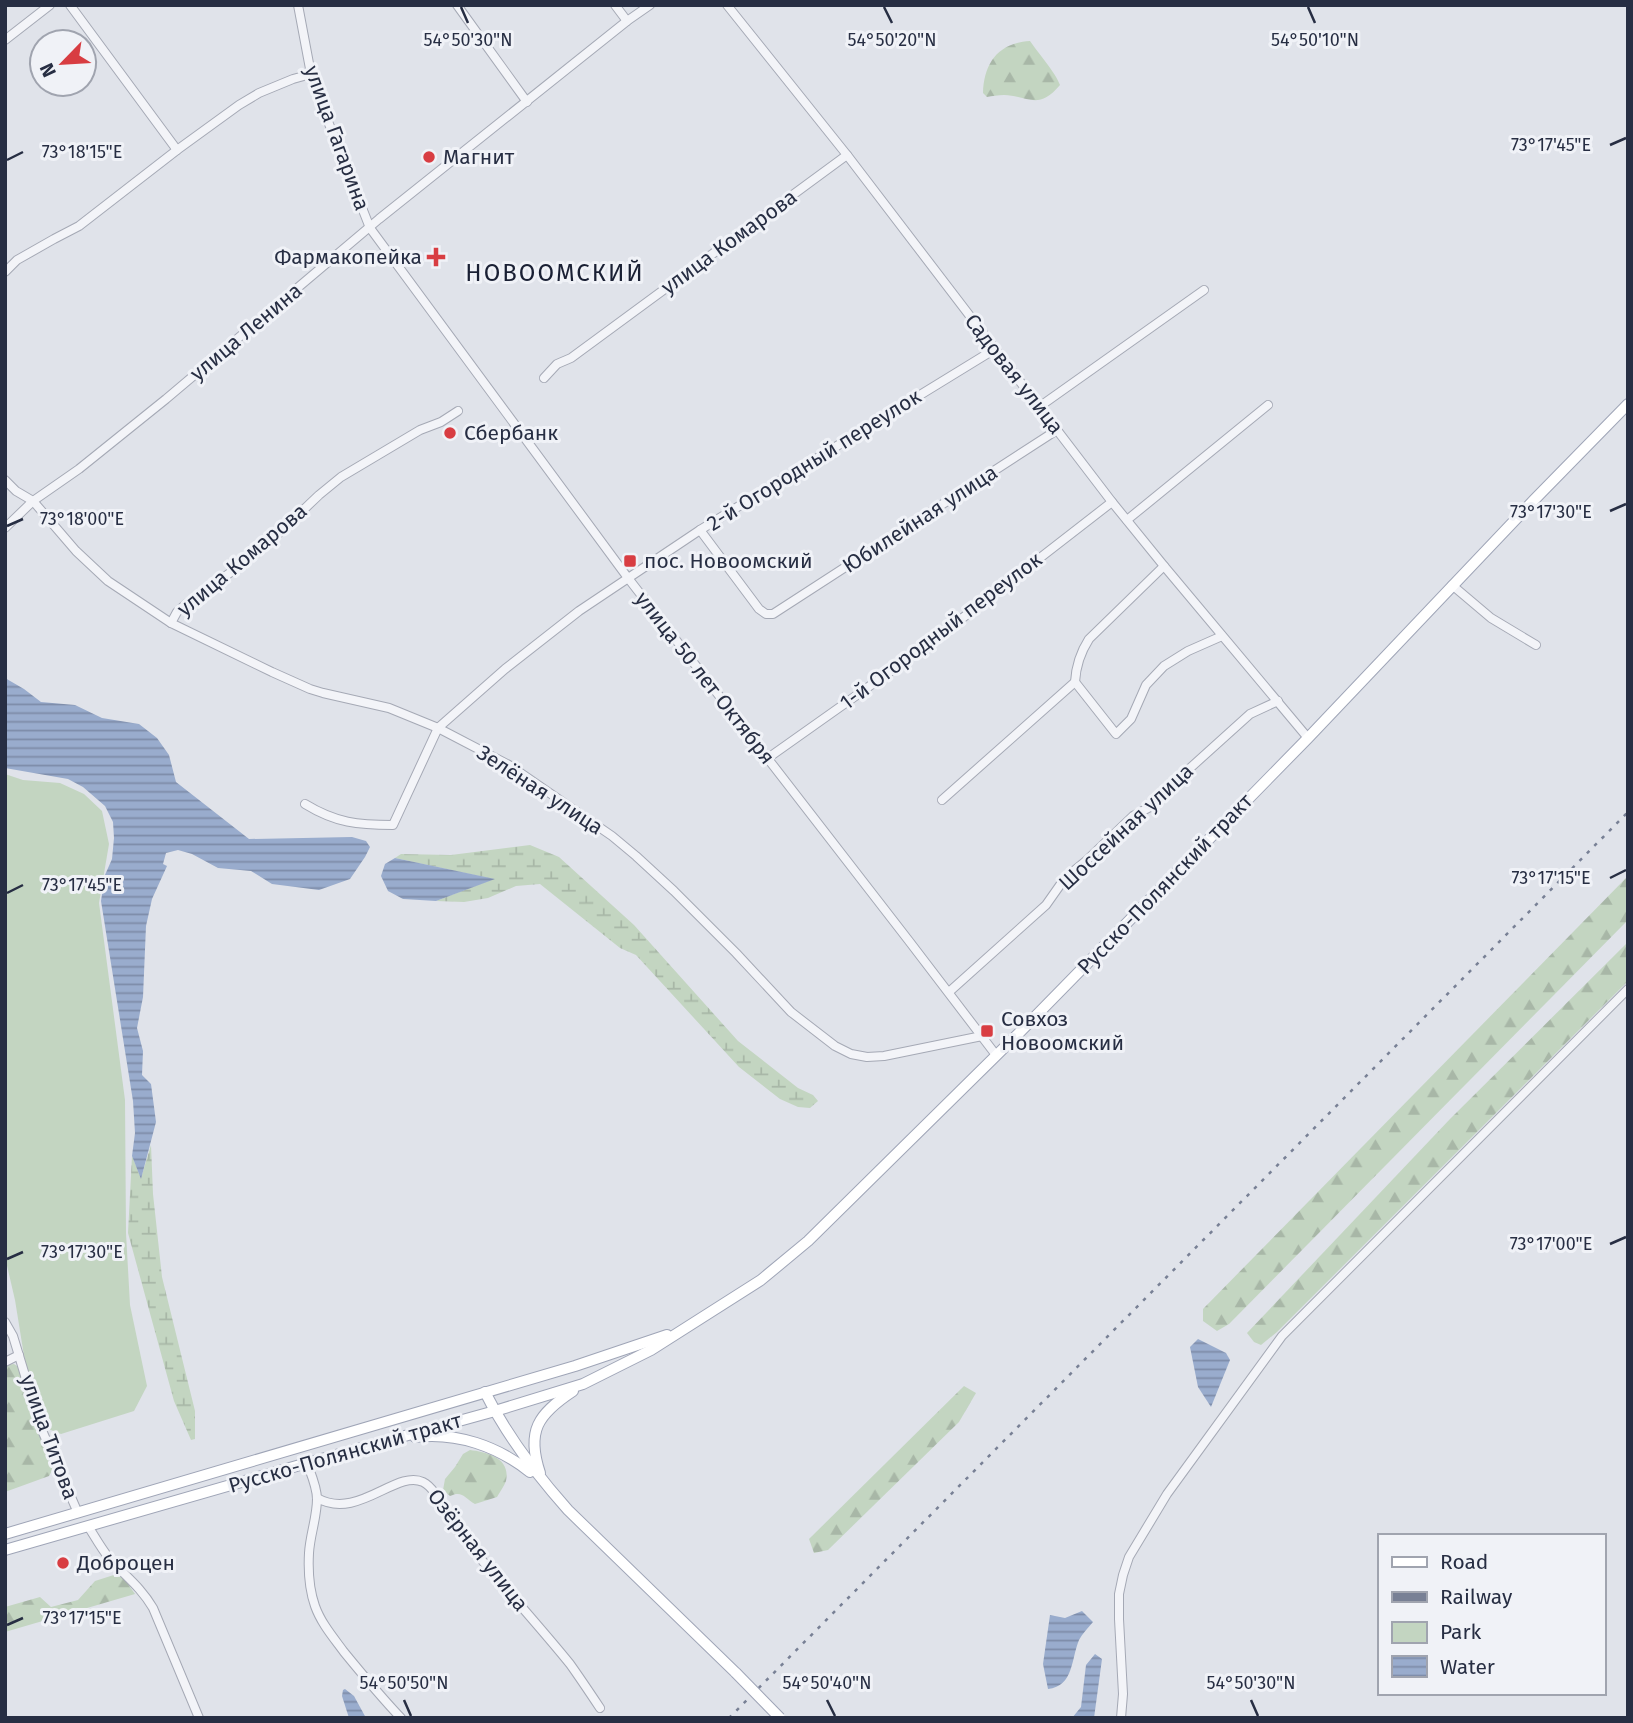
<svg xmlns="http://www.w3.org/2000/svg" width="1633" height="1723" viewBox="0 0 1633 1723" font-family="'Fira Sans',sans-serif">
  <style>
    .forest { fill: url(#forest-firs) }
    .wetland { fill: url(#wetland-marsh) }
    .green { fill: #c3d5c1 }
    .water { fill: url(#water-rules) }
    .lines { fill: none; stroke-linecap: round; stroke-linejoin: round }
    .minor-casing { stroke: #a5a9b5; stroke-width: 10 }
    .major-casing { stroke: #9fa5b7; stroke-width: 12 }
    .minor { stroke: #f3f4f8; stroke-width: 8 }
    .major { stroke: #fff; stroke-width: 10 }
    .rail { stroke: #788095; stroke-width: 2.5; stroke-dasharray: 3.5 7; stroke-linecap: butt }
    .major-bridge-casing { stroke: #9fa5b7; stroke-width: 12; stroke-linecap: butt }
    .major-bridge { stroke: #fff; stroke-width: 10 }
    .ticks { fill: none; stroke: #272e43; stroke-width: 2.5 }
    .poi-dot { fill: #d83d42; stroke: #f0f2f7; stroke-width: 2.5 }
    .labels { text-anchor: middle; stroke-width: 6; stroke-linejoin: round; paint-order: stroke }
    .street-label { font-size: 21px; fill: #272e43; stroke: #f0f2f7 }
    .poi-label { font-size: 21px; fill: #272e43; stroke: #f0f2f7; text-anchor: start }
    .quarter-label { font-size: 24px; letter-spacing: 2px; fill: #1a2034; stroke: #f0f2f7 }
    .ticks-label { font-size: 18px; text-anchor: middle; fill: #272e43; stroke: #f0f2f7; stroke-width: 6; stroke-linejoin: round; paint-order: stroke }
  </style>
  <defs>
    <pattern id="forest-firs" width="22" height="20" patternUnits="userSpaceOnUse" patternTransform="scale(1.75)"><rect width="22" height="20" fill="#c3d5c1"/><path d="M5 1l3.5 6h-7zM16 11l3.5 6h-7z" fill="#a8b7a7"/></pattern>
    <pattern id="wetland-marsh" width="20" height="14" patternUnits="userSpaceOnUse" patternTransform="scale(1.75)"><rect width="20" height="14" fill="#c3d5c1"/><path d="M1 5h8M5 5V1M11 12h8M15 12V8" fill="none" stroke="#a8b7a7"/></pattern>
    <pattern id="water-rules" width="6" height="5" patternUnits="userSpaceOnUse" patternTransform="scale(1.75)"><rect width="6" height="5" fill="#99accd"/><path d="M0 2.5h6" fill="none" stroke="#7d8ca8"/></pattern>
  </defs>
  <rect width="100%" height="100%" fill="#e0e3ea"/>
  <g class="forest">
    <path d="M 1030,41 C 1038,53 1056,73 1060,85 C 1038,111 1029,96 1004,95 C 998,95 992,96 987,97 L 983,93 C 984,63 998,43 1030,41 Z"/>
    <path d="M 1628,876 L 1628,920 L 1229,1324 L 1217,1331 L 1203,1321 L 1203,1309 Z"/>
    <path d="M 1628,942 L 1628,981 L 1277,1332 L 1261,1345 L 1254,1342 L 1247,1333 L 1450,1119 Z"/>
    <path d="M 14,1364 L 20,1368 L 54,1467 L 49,1476 L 5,1492 L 5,1365 Z"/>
    <path d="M 964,1386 L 976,1393 L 959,1422 L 828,1550 L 814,1553 L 809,1539 Z"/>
    <path d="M 470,1450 C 487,1452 511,1458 506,1481 C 504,1486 500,1492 497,1497 L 475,1504 C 465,1498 462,1490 450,1496 L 443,1490 L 445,1479 L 455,1467 L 463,1454 Z"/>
    <path d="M 120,1573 L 135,1594 L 5,1632 L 5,1607 L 40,1597 L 51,1607 L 78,1600 L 95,1581 Z"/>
  </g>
  <g class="wetland">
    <path d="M 530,845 L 559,857 L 634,925 L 738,1041 L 798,1088 L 813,1095 L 818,1101 L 810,1108 L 798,1107 L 780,1099 L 739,1067 L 636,955 L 620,948 L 540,884 L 516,886 L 488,898 L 464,902 L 436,901 L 493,879 L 395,858 L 401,854 L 451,855 Z"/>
    <path d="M 151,1145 L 153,1194 L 162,1277 L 195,1411 L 195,1439 L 191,1440 L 174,1401 L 128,1233 L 132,1156 L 141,1178 Z"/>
  </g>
  <path class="green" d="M 5,774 L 23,780 L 60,783 L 84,794 L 102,811 L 109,844 L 99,903 L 125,1100 L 126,1233 L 130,1305 L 147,1386 L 134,1411 L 61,1434 L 46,1428 L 25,1362 L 15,1300 L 5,1257 Z"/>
  <g class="water">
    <path d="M 5,678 L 24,689 L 41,702 L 75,705 L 102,718 L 139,724 L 157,738 L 169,755 L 176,782 L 249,839 L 352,837 L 366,841 L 370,847 L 365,857 L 350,879 L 319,890 L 272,884 L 251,871 L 218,868 L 192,854 L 178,850 L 166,853 L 163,864 L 167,866 L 152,899 L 146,926 L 143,997 L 137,1028 L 143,1051 L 142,1075 L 151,1084 L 156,1122 L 141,1179 L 132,1156 L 135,1133 L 133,1101 L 101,901 L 105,875 L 112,859 L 114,838 L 113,822 L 105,806 L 83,787 L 68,779 L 5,768 Z"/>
    <path d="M 395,858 L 495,879 L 436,901 L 403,899 L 388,891 L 381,876 L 385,864 Z"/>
    <path d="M 1198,1339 L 1226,1353 L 1230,1360 L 1211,1407 L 1198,1387 L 1190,1347 Z"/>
    <path d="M 1082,1611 L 1093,1622 C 1088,1628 1082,1634 1079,1640 C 1071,1659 1074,1686 1048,1689 L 1043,1664 L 1050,1615 L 1065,1618 Z"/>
    <path d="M 1095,1654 L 1102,1659 L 1094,1718 L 1072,1718 L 1081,1707 L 1086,1665 Z"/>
    <path d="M 345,1689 L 354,1696 L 366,1718 L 349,1718 L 342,1696 L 343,1690 Z"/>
  </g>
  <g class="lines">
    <g class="minor-casing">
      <g id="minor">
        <path d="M 70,5 L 177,150"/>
        <path d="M 298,5 L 311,74 L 318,96 L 370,228 L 628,578 L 909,941 L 996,1055"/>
        <path d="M 457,5 L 527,102"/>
        <path d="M 615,5 L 627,21"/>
        <path d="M 727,5 L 847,155 L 1112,502 L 1164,566 L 1308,738"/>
        <path d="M 5,40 L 50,5"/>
        <path d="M 5,272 L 17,260 L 54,239 L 79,226 L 177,150 L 239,105 L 259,93 L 293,79 L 311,74"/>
        <path d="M 544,378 L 557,364 L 571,358 L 847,155"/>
        <path d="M 1039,407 L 1204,290"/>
        <path d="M 5,480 L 16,491 L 33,501 L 76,551 L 108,581 L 171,623 L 272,672 L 310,689 L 323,693 L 389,708 L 438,728 L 509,765 L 612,836 L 636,856 L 674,891 L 736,953 L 791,1012 L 835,1046 L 851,1054 L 867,1057 L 884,1056 L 982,1036"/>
        <path d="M 1127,520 L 1268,405"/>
        <path d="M 5,528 L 33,501 L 79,469 L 166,399 L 379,219 L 627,21 L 650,5"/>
        <path d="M 700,530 L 759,609 L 766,614 L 773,614 L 1057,430"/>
        <path d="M 1452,585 L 1491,618 L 1536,645"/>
        <path d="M 171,623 L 177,612 L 186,604 L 241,565 L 278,534 L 319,495 L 341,477 L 420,430 L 441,422 L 458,411"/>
        <path d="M 1075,682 L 1116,734 L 1131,719 L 1146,685 L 1164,666 L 1188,651 L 1222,636"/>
        <path d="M 768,758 L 929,644 L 1112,502"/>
        <path d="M 942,800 L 1075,682 C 1076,665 1080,653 1089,639 L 1164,566"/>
        <path d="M 305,804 C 336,823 358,825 393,825 L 438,728 L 505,669 L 579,611 L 700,530 L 995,349"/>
        <path d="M 949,992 L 1046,905 L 1065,878 L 1087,860 L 1133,816 L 1150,807 L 1168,788 L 1250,714 L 1278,701"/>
        <path d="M 5,1322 L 13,1336 L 41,1428 L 78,1513"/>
        <path d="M 5,1362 L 19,1355"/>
        <path d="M 307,1463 C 311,1474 317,1487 317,1499 C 317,1517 310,1535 309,1553 C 308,1571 309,1589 315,1606 C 321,1623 333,1637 344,1652 C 362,1674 381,1697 401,1718"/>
        <path d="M 317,1498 C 358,1521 396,1469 423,1482 C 436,1488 445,1513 454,1525 C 490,1573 532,1617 570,1664 C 580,1678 590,1693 600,1708"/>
        <path d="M 88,1526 C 95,1537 101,1548 109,1558 C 125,1576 140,1586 153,1608 L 199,1718"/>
        <path d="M 1121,1718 L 1123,1694 L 1119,1619 L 1119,1594 L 1123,1575 L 1129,1557 L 1167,1494 L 1282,1336 L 1628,989"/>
      </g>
    </g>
    <g class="major-casing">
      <g id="major">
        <path d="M 485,1392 C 507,1436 535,1473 568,1510 L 736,1673"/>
        <path d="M 415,1437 C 457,1432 497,1446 530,1472"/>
        <path d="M 540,1473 C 526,1431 538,1414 573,1391"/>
        <path d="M 5,1534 L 575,1366 L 667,1335"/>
        <path d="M 5,1550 L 307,1463 L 495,1411 L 583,1384 L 651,1350 L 761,1280 L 808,1241 L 1021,1031 L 1308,738 L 1534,500 L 1628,404"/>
      </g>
    </g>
    <use href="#minor" class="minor"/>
    <use href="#major" class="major"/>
    <path class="rail" d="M 729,1718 L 1628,812"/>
    <g class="major-bridge-casing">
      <path id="major-bridge" d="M 736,1673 L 780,1718"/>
    </g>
    <use href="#major-bridge" class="major-bridge"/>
  </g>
  <path class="ticks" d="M 461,7 L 468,23M 884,7 L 892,23M 1308,7 L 1315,23M 1610,145 L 1626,138M 7,160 L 23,152M 1610,511 L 1626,504M 7,526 L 23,519M 1610,878 L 1626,870M 7,893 L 23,885M 1610,1244 L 1626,1237M 7,1259 L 23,1252M 7,1625 L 23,1618M 404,1700 L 411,1716M 827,1700 L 835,1716M 1251,1700 L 1258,1716"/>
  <g class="poi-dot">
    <circle cx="429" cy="157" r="7"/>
    <path d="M432.5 246.5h7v7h7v7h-7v7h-7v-7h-7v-7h7z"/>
    <circle cx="450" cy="433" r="7"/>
    <rect x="623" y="554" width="14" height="14" rx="3.5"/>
    <rect x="980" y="1024" width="14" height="14" rx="3.5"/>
    <circle cx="63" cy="1563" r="7"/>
  </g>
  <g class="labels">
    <g class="street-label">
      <text transform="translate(337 138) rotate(70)" y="7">улица Гагарина</text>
      <text transform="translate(729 242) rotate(-36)" y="7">улица Комарова</text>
      <text transform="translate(246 332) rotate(-40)" y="7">улица Ленина</text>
      <text transform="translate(1014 374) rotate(52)" y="7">Садовая улица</text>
      <text transform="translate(814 460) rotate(-32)" y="7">2-й Огородный переулок</text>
      <text transform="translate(920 519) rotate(-33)" y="7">Юбилейная улица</text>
      <text transform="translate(242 560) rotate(-40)" y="7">улица Комарова</text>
      <text transform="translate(941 631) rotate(-37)" y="7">1-й Огородный переулок</text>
      <text transform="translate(705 678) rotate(52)" y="7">улица 50 лет Октября</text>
      <text transform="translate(540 790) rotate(33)" y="7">Зелёная улица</text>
      <text transform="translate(1126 827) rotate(-43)" y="7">Шоссейная улица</text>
      <text transform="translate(1165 884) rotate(-46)" y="7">Русско-Полянский тракт</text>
      <text transform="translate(49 1437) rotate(70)" y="7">улица Титова</text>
      <text transform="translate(345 1453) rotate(-16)" y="7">Русско-Полянский тракт</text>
      <text transform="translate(478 1550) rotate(52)" y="7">Озёрная улица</text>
    </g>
    <g class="poi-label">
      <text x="443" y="164">Магнит</text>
      <text x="422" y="264" text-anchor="end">Фармакопейка</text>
      <text x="464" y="440">Сбербанк</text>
      <text x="644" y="568">пос. Новоомский</text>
      <text x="1001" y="1026">Совхоз<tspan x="1001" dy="24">Новоомский</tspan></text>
      <text x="77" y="1570">Доброцен</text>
    </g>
    <g class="quarter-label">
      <text x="555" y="281">НОВООМСКИЙ</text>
    </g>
  </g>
  <g class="ticks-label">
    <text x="468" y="46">54°50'30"N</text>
    <text x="892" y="46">54°50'20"N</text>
    <text x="1315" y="46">54°50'10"N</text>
    <text x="1551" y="151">73°17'45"E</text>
    <text x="82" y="158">73°18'15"E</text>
    <text x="1551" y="518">73°17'30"E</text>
    <text x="82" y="525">73°18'00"E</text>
    <text x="1551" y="884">73°17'15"E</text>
    <text x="82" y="891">73°17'45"E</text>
    <text x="1551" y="1250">73°17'00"E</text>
    <text x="82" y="1258">73°17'30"E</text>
    <text x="82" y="1624">73°17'15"E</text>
    <text x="404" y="1689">54°50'50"N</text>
    <text x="827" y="1689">54°50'40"N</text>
    <text x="1251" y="1689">54°50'30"N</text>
  </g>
  <rect width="1633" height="1723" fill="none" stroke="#272e43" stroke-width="14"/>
  <rect x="1378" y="1534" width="228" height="161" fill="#f0f2f7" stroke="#a0a4af" stroke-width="2"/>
  <rect x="1392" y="1557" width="35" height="10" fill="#ffffff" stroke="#a0a4af" stroke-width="2"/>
  <text x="1440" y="1569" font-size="21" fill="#272e43">Road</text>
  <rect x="1392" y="1592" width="35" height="10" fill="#788095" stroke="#a0a4af" stroke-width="2"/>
  <text x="1440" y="1604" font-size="21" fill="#272e43">Railway</text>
  <rect x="1392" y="1622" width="35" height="21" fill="#c3d5c1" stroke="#a0a4af" stroke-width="2"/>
  <text x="1440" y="1639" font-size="21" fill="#272e43">Park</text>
  <rect x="1392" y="1656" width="35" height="21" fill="url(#water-rules)" stroke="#a0a4af" stroke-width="2"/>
  <text x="1440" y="1674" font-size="21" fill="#272e43">Water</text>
  <g transform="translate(63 63) rotate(245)"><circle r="33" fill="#f0f2f7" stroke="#a0a4af" stroke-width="2"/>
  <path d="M0-5L12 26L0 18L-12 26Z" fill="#d83d42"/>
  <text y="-10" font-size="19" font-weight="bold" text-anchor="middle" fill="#272e43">N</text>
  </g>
</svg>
